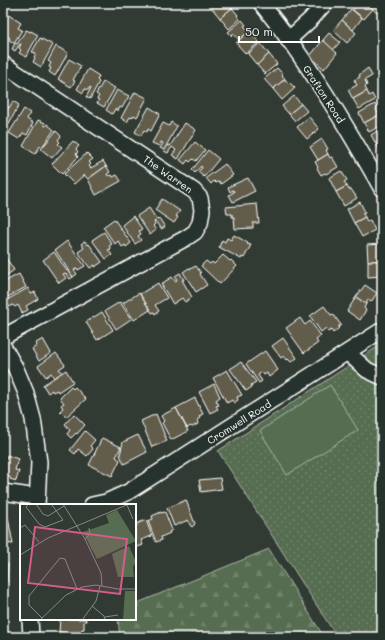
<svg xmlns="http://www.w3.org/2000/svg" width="385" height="640" viewBox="0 0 385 640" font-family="Mali,sans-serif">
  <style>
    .forest { fill: url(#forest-firs); stroke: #abb6a8 }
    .park { fill: url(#park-dots); stroke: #abb6a8 }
    .garden { fill: #576d51; stroke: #abb6a8 }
    .building { fill: #625d4b; stroke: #fff }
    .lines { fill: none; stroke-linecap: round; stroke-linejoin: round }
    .minor-casing { stroke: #fff; stroke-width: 18 }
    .minor { stroke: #26332d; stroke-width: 15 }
    .labels { text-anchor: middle; stroke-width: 4; stroke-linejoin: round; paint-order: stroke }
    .street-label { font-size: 10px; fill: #fff; stroke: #26332d }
    .inset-road { fill: none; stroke: #848985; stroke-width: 1 }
    .view { fill: #d45d8c; fill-opacity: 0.15; stroke: #d45d8c; stroke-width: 2 }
    .inset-edge { fill: none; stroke: #fff; stroke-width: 2 }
  </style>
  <defs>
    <pattern id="forest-firs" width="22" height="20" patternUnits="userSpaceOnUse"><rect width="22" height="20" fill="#576d51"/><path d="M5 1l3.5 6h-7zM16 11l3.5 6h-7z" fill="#70836b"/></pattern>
    <pattern id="park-dots" width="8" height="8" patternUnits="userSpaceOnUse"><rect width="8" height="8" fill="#576d51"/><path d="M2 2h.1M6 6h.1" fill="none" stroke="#70836b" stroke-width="1.8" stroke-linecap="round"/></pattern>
  </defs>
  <rect width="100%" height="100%" fill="#323b33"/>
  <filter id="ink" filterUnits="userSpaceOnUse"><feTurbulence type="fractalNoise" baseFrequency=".025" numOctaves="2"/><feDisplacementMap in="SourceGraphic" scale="8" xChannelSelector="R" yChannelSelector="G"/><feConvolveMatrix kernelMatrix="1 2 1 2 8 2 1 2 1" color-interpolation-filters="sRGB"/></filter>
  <g filter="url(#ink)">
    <path class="forest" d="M 269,549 L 324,637 L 120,637 L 118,619 L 135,619 L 135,604 Z"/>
    <path class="park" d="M 382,344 L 382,637 L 337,637 L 218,451 Z"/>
    <path class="garden" d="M 330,385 L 358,430 L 287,475 L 260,431 Z"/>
    <g class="building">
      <path d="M 216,3 L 228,3 L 232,8 L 220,18 L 211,7 Z"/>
      <path d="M 359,3 L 366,3 L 373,9 L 364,19 L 353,10 Z"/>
      <path d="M 366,3 L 382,3 L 382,7 L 377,13 Z"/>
      <path d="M 232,8 L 238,15 L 237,16 L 240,19 L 229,29 L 220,18 Z"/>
      <path d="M 351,9 L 362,18 L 353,30 L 342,20 Z"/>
      <path d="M 4,12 L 21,23 L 18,28 L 22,30 L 14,43 L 9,40 L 10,38 L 3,34 Z"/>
      <path d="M 242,20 L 246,25 L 244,26 L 249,31 L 239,40 L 234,34 L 232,36 L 228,32 Z"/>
      <path d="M 342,20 L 356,33 L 347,43 L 333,30 Z"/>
      <path d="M 26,30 L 31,32 L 31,31 L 38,35 L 26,57 L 19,53 L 21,50 L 19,48 L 21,44 L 20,44 L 15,51 L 12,49 L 15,43 L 17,44 Z"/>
      <path d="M 249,31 L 259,42 L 246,54 L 236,43 Z"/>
      <path d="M 329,33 L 340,42 L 333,50 L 323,40 Z"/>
      <path d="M 40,38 L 53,45 L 41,67 L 33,62 L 35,58 L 34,57 L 36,53 L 32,52 Z"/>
      <path d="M 323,40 L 337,53 L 324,69 L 310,56 Z"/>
      <path d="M 260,43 L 269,54 L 257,65 L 248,54 Z"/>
      <path d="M 56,46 L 68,53 L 55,76 L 49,72 L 51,68 L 49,67 L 51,63 L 48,61 Z"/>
      <path d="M 269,54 L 277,64 L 265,74 L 257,65 Z"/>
      <path d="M 69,59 L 81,66 L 73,80 L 75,81 L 71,87 L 58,79 Z"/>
      <path d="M 277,68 L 283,74 L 282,75 L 285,79 L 273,89 L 264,79 Z"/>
      <path d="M 368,68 L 372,76 L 365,80 L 367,85 L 365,87 L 367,91 L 353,99 L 348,90 L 357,85 L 354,80 L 360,77 L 359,75 Z"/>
      <path d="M 88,69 L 99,76 L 97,80 L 99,82 L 90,99 L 86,97 L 91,88 L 90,87 L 88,90 L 85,89 L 83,93 L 77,89 Z"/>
      <path d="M 285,79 L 288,83 L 289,82 L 295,88 L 282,100 L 273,89 Z"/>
      <path d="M 103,82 L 115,88 L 104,107 L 97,103 L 99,100 L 97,99 L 99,96 L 96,94 Z"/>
      <path d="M 117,90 L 129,96 L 122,108 L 120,107 L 118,111 L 115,109 L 112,114 L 106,110 Z"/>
      <path d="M 367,91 L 369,96 L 372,94 L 375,100 L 359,109 L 353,99 Z"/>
      <path d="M 135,92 L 147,98 L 137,117 L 134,115 L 132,118 L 130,117 L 127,122 L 121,118 Z"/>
      <path d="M 294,96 L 301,104 L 289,114 L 282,106 Z"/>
      <path d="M 13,101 L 19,105 L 6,129 L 3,127 L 3,108 L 4,105 L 9,108 Z"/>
      <path d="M 301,104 L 307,111 L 295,121 L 289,114 Z"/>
      <path d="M 375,104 L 377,108 L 376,109 L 379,115 L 364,123 L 359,113 Z"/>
      <path d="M 149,107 L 160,114 L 151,131 L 148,129 L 147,132 L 144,130 L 141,136 L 135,132 Z"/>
      <path d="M 24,109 L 30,113 L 27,119 L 33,123 L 27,135 L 23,133 L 19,139 L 9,133 Z"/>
      <path d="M 379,115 L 382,121 L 382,125 L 369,132 L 364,123 Z"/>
      <path d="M 309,117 L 319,129 L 307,139 L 297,127 Z"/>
      <path d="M 38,120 L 45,123 L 44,125 L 46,126 L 47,124 L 54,130 L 42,147 L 40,146 L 35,154 L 23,146 Z"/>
      <path d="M 171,122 L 177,126 L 164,150 L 160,148 L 163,143 L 161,142 L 159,146 L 152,143 L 163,123 L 169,126 Z"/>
      <path d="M 185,123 L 196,130 L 178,159 L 172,155 L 176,150 L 172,147 L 168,153 L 164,151 L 168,145 L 170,146 Z"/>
      <path d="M 382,128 L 382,141 L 376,144 L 371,135 Z"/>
      <path d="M 56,131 L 61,136 L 58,140 L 60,142 L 58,144 L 62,147 L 52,158 L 41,149 Z"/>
      <path d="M 322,139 L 328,149 L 326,150 L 328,154 L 318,160 L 310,147 Z"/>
      <path d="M 73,141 L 79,146 L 76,149 L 78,152 L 76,154 L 78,157 L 62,174 L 52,164 Z"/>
      <path d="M 382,141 L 382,154 L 376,144 Z"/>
      <path d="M 195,142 L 205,150 L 196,161 L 193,159 L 190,162 L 188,160 L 185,164 L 180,160 Z"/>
      <path d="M 208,150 L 219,159 L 204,177 L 198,172 L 202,168 L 201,166 L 195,173 L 192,170 Z"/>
      <path d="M 87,153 L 93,159 L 89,162 L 91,164 L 89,166 L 91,168 L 103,161 L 106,166 L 88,179 L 84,175 L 74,184 L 64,174 Z"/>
      <path d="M 328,154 L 330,158 L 332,157 L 338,167 L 326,174 L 325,173 L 321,175 L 317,168 L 318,167 L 315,162 Z"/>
      <path d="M 225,164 L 233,175 L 221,184 L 219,181 L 216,183 L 214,181 L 211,184 L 206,178 Z"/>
      <path d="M 106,166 L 110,172 L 107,174 L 108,176 L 112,175 L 113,177 L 117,175 L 121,181 L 96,195 L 88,179 Z"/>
      <path d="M 341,171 L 347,180 L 344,182 L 347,186 L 336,192 L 329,178 Z"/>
      <path d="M 248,178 L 255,191 L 233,202 L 229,195 L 234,192 L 233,190 L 230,192 L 228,187 Z"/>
      <path d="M 347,186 L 349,190 L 351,189 L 357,198 L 344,206 L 336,192 Z"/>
      <path d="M 162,199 L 180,211 L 176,216 L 178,217 L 174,223 L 155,210 Z"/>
      <path d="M 360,202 L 365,212 L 362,213 L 365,217 L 354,223 L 347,209 Z"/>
      <path d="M 257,204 L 259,223 L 253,223 L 253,228 L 235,229 L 234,217 L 232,217 L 232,214 L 227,214 L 226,207 Z"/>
      <path d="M 149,208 L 157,220 L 159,218 L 165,227 L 161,229 L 155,221 L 154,222 L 155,224 L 153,226 L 156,230 L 150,235 L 137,216 Z"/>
      <path d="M 133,216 L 142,229 L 139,231 L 141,234 L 138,236 L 141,240 L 135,244 L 122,225 Z"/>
      <path d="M 365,217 L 367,222 L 370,220 L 375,230 L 362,237 L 354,223 Z"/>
      <path d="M 114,219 L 131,243 L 126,247 L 125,245 L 122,247 L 118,241 L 115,244 L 103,227 Z"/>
      <path d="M 104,232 L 112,244 L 109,246 L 111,249 L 108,250 L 112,255 L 106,259 L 92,240 Z"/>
      <path d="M 234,235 L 248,243 L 247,244 L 251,245 L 244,258 L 242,257 L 241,259 L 219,247 L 222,240 L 225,242 L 227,238 L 231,240 Z"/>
      <path d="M 67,241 L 85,266 L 78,270 L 77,268 L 74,270 L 77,274 L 73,277 L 55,250 Z"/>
      <path d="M 85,241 L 88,245 L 89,244 L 102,262 L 95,267 L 95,265 L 90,268 L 78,252 L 84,248 L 81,244 Z"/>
      <path d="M 382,244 L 382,256 L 379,256 L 380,261 L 368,261 L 367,245 Z"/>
      <path d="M 54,252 L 67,271 L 68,270 L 73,277 L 70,279 L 65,273 L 63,274 L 66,278 L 59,283 L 43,260 Z"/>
      <path d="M 223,255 L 230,261 L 231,260 L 237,266 L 220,284 L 201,266 L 206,261 L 210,264 L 212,262 L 214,264 Z"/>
      <path d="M 6,258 L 14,270 L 3,278 L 3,259 Z"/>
      <path d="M 368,261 L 380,261 L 380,265 L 382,265 L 382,276 L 368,277 Z"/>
      <path d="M 196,266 L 201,273 L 200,274 L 207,285 L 196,292 L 183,272 L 189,268 L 190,269 Z"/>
      <path d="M 180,273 L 184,280 L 182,280 L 192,297 L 185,302 L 182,298 L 173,304 L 161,284 L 172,277 L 175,281 L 177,280 L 175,276 Z"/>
      <path d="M 19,274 L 26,287 L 4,299 L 3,296 L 3,292 L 5,291 L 3,288 L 6,286 L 4,282 Z"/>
      <path d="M 158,283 L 167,298 L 155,305 L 159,311 L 155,314 L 154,312 L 152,313 L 140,294 Z"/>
      <path d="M 365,285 L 377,293 L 371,302 L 368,300 L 366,304 L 356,297 Z"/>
      <path d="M 28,288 L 31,294 L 35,292 L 38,299 L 26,306 L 28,310 L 22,313 L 18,305 L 15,307 L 13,305 L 9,307 L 5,301 Z"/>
      <path d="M 139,293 L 150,310 L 134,320 L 123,303 Z"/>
      <path d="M 356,297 L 366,304 L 364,308 L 366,310 L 360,320 L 347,311 Z"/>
      <path d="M 120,302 L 131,319 L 116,329 L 105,311 Z"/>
      <path d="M 324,306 L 331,315 L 333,314 L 341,325 L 338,327 L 339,328 L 333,333 L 331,330 L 328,332 L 326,328 L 321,332 L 310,316 Z"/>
      <path d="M 102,312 L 113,330 L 97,340 L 86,322 Z"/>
      <path d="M 300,318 L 305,325 L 310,321 L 321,336 L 316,340 L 318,343 L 304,353 L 286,328 Z"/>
      <path d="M 283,338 L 297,358 L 291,362 L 288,359 L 287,360 L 284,356 L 281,358 L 272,346 Z"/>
      <path d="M 43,339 L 51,353 L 39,361 L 32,349 L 37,346 L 36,343 Z"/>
      <path d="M 265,351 L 278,370 L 269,377 L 267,373 L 264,375 L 262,372 L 258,375 L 262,381 L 259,383 L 246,364 Z"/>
      <path d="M 56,353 L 65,365 L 59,369 L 62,373 L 54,378 L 51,373 L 46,377 L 38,366 Z"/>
      <path d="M 241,362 L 256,382 L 251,385 L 252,387 L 246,391 L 230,369 Z"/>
      <path d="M 66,370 L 73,382 L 58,392 L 57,390 L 53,392 L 52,390 L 48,393 L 43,385 Z"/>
      <path d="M 227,370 L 242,395 L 237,397 L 238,400 L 234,403 L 232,400 L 227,403 L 213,378 Z"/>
      <path d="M 214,384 L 220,397 L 216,400 L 219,405 L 216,406 L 218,409 L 210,413 L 199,392 Z"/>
      <path d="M 71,387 L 73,389 L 75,387 L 86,399 L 66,417 L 60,411 L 63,408 L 61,405 L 64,403 L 60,398 Z"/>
      <path d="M 195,398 L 203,414 L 199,416 L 200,418 L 197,420 L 198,424 L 192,427 L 191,426 L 187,428 L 176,408 Z"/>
      <path d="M 176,408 L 188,431 L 171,440 L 162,423 L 164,421 L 161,416 Z"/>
      <path d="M 74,414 L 85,425 L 77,434 L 76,433 L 71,438 L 67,434 L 70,430 L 65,424 Z"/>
      <path d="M 156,414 L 167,441 L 152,447 L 141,421 Z"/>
      <path d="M 85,431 L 95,440 L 90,446 L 93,449 L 87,456 L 78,449 L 75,454 L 70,450 Z"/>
      <path d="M 138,435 L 147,452 L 124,464 L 120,455 L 123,442 Z"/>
      <path d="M 102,438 L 121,447 L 116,457 L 120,460 L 112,476 L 89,465 Z"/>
      <path d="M 7,455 L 18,459 L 15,470 L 19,471 L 16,481 L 10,479 L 10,477 L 3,475 L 3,456 L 7,458 Z"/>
      <path d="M 220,478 L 222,489 L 201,492 L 199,480 Z"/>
      <path d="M 186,500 L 195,524 L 192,527 L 190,525 L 188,520 L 174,526 L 167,508 Z"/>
      <path d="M 161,512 L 161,513 L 165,512 L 172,530 L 169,532 L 170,533 L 161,537 L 162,540 L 156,542 L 148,521 L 153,519 L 152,516 Z"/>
      <path d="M 3,518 L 8,518 L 13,544 L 3,543 Z"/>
      <path d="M 146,520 L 152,536 L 141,540 L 143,545 L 135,548 L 135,527 L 137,526 L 136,524 Z"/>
      <path d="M 3,564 L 8,564 L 7,582 L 3,582 Z"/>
      <path d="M 60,619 L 86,619 L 86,621 L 84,621 L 84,629 L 82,629 L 82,634 L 59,632 Z"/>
    </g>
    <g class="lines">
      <g class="minor-casing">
        <g id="minor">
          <path d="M 261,3 C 307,60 346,125 382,189"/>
          <path d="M 288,40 L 311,19 L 325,3"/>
          <path d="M 3,64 L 194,191 L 200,198 L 202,210 L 200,223 L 195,232 L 186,238 L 3,337"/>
          <path d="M 3,346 L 16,369 L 26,393 L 33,419 L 39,462 L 37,505"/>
          <path d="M 348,353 L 367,370 L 382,377"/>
          <path d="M 3,492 L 37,497"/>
          <path d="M 92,505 L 106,502 L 128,492 L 382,330"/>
          <path d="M 30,619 L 31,637"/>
        </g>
      </g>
      <use href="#minor" class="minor"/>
    </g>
  </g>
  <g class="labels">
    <g class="street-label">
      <text transform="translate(324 94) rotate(57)" y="4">Grafton Road</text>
      <text transform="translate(168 174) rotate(35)" y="4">The Warren</text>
      <text transform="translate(239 422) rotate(-32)" y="4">Cromwell Road</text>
    </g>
  </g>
  <g transform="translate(20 504)">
    <rect width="116" height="116" fill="#323b33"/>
    <path d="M 109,42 L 116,58 L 113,63 L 114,73 L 98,73 L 92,50 Z" fill="#576d51"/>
    <path d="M 97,6 L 116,37 L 77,55 L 63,28 L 89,19 L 86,11 ZM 105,87 L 116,87 L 116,116 L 103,116 Z" fill="#576d51"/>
    <path d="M70.5 42a5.5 5.5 0 1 1 11 0a5.5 5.5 0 1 1-11 0Z" fill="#576d51"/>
    <path class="inset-road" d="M 8,0 L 6,3 L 19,20 L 25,23 L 43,16 L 32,1 L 28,0M 16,0 L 23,10 L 28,12 L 44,2M 43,0 L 65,35 L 81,69 L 82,82M 107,1 L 113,15M 0,24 L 5,21 L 19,38M 65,35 L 70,30 L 69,24M 0,51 L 28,34 L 109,0M 72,102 L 84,112 L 85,116M 85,113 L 98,111M 22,114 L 9,101 L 9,92 L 40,54 L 45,55 L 57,85M 20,116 L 46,91 L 62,83 L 76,81 L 98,85 L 116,85M 62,116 L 76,97 L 80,82"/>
    <path class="view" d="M 15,23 L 107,35 L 100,90 L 8,79 Z"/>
    <rect width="116" height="116" class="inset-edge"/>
  </g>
  <rect width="385" height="640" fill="none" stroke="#26332d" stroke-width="16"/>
  <rect x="8" y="8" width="369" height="624" fill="none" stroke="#fff" stroke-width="1.5" filter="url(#ink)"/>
  <path d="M239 36v6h80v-6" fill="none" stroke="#ffffff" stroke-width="2"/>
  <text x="245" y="36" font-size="12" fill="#ffffff" stroke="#26332d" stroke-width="3" paint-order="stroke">50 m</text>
</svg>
